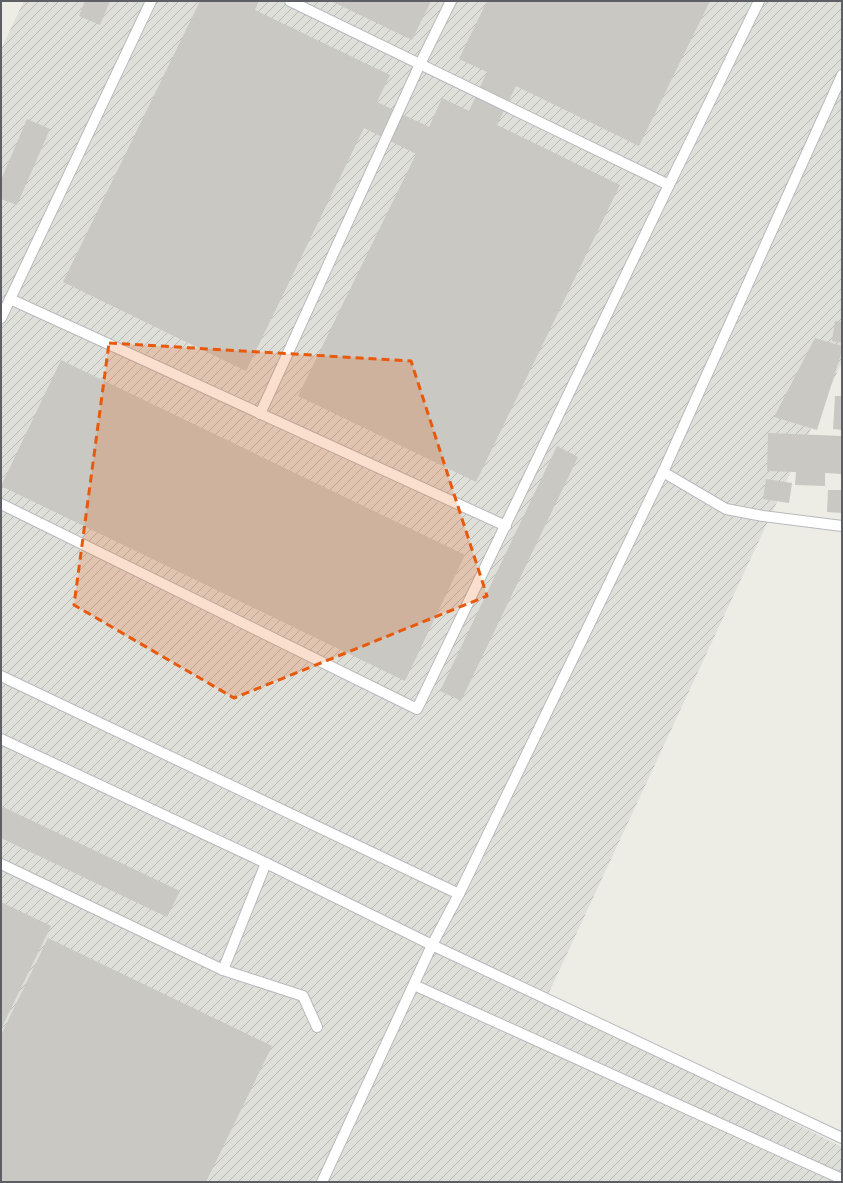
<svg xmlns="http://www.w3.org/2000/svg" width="843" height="1183" viewBox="0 0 843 1183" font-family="Roboto,sans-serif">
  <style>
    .industrial { fill: url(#industrial-furrows) }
    .building { fill: #c9c8c2 }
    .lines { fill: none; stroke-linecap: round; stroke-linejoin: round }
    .lane-casing { stroke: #b7b9bd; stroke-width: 12 }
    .lane { stroke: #fff; stroke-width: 10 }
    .marked { fill: #e8590c; fill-opacity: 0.2; stroke: #e8590c; stroke-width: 3; stroke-dasharray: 8 5; stroke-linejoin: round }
  </style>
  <defs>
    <pattern id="industrial-furrows" width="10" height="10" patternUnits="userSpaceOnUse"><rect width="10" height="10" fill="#dfdfda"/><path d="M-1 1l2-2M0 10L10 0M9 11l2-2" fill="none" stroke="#b8b8b4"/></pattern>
  </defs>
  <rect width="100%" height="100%" fill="#edede5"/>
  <path class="industrial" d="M 24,1 L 842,1 L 842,362 L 546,999 L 842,1147 L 842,1182 L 1,1182 L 1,49 Z"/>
  <g class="building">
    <path d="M 85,1 L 110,1 L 100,25 L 79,16 Z"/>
    <path d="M 200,1 L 259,1 L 255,10 L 390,75 L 377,102 L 429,127 L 442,98 L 469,111 L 487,72 L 459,59 L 487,1 L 710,1 L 639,146 L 516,86 L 497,125 L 620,185 L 476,482 L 298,396 L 416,154 L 364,128 L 246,371 L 63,282 Z"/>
    <path d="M 331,1 L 431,1 L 412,40 Z"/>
    <path d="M 27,119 L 50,129 L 17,205 L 1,199 L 1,180 Z"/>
    <path d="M 835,321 L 842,322 L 842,343 L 832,341 Z"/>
    <path d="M 815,338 L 842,346 L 842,351 L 817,430 L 774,417 Z"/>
    <path d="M 61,360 L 465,555 L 405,681 L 1,486 Z"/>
    <path d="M 835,396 L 842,396 L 842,430 L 833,429 Z"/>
    <path d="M 768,433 L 842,436 L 842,474 L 825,473 L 825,486 L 795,485 L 796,472 L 767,471 Z"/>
    <path d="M 557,446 L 578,457 L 461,701 L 440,691 Z"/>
    <path d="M 766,479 L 792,483 L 789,503 L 763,499 Z"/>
    <path d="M 828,490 L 842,490 L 842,513 L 827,512 Z"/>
    <path d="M 1,806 L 180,891 L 167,917 L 1,838 Z"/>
    <path d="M 1,902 L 51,926 L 1,1029 Z"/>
    <path d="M 48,938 L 272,1046 L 206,1182 L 1,1182 L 1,1035 Z"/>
  </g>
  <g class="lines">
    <g class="lane-casing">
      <g id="lane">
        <path d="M 290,1 L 669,185"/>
        <path d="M 10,299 L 506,526"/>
        <path d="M 1,318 L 151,1"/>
        <path d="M 260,414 L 420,64 L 451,1"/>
        <path d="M 663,472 L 726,509 L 763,516 L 842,526"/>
        <path d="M 1,504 L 417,709 L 669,185 L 759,1"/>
        <path d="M 1,676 L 459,894"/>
        <path d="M 1,739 L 266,863 L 432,945 L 842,1138"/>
        <path d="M 1,864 L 223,970 L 303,996 L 317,1027"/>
        <path d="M 223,970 L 266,863"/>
        <path d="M 414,985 L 842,1179"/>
        <path d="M 322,1182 L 432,945 L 459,894 L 663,472 L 842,75"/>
      </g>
    </g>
    <use href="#lane" class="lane"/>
  </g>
  <path class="marked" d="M 109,343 L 411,361 L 487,596 L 234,698 L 74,605 Z"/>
  <rect width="843" height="1183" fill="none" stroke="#5d5f64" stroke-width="4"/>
</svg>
